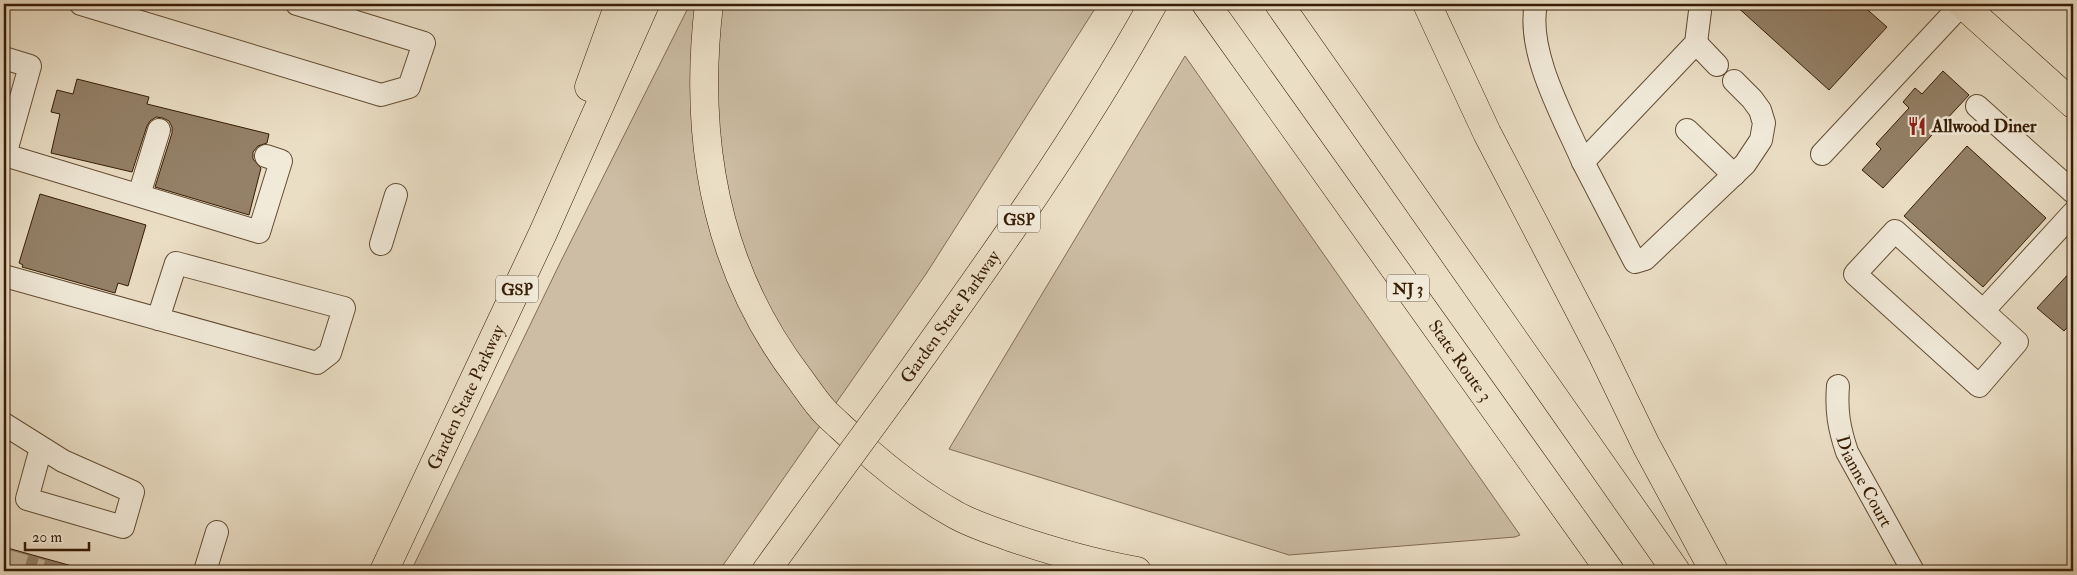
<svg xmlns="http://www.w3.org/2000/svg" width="2077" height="575" viewBox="0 0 2077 575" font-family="'IM FELL Double Pica',serif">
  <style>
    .green { fill: #ccbda4; stroke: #826d54 }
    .building { fill: #948168; stroke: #371d04 }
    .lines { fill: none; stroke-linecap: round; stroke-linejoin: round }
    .minor-tunnel { stroke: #c6b79e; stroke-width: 22; stroke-dasharray: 22 11; stroke-linecap: butt }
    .minor-casing { stroke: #644d34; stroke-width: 24 }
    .major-casing { stroke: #371d04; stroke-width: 29 }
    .highway-casing { stroke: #371d04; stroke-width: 29 }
    .minor { stroke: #f1ead9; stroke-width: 22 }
    .major { stroke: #eadec5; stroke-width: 28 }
    .highway { stroke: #eadec5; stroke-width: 28 }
    .highway-bridge-casing { stroke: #371d04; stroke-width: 29; stroke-linecap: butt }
    .highway-bridge { stroke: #eadec5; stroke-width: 28 }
    .labels { text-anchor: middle; stroke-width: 5; stroke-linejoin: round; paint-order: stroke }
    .shield { fill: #f1ead9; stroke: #6f5a44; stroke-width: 1 }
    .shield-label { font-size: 16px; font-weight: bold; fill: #371d04 }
    .poi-label { font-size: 18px; font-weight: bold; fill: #371d04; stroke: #f1ead9; text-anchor: start }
    .street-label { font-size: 18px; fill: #371d04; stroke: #f1ead9 }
  </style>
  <rect width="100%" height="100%" fill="#eadec5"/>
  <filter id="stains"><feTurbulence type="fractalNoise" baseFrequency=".004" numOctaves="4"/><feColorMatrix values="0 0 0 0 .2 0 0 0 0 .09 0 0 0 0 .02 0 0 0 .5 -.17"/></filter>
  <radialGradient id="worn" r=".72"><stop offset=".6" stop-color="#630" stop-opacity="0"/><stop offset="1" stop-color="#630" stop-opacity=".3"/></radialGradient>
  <g class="green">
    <path d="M 690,4 L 1098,4 L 926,274 L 719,571 L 411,571 L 561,261 Z"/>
    <path d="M 1185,56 L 1520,535 L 1515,537 L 1289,555 L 949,449 Z"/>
  </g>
  <g class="building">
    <path d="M 1734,4 L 1861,4 L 1887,27 L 1829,90 Z"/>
    <path d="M 1943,71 L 1969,95 L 1883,188 L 1862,170 L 1881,149 L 1876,144 L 1909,108 L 1903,102 L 1915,88 L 1922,94 Z"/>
    <path d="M 77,79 L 149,97 L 147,104 L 269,134 L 267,143 L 258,146 L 253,152 L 253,159 L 261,168 L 249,215 L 155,187 L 172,133 L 172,127 L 169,121 L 163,118 L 156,117 L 150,121 L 147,126 L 132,172 L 51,153 L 60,114 L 51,112 L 57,90 L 73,94 Z"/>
    <path d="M 1967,146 L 2046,218 L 1983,287 L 1904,216 Z"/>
    <path d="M 40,194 L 146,225 L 128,286 L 118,283 L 115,293 L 22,267 L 23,265 L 19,263 Z"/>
    <path d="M 2073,269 L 2073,321 L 2064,331 L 2037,308 Z"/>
    <path d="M 4,547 L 72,566 L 71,571 L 4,571 Z"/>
  </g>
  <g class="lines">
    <path class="minor-tunnel" d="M 4,560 L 42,571"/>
    <g class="minor-casing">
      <g id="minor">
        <path d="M 81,4 L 381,95 L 409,87 L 424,43 L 343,18"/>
        <path d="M 297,4 L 343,18 L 347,5"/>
        <path d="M 1536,4 C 1526,52 1564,118 1583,162 L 1696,43 L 1700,11"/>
        <path d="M 1696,43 L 1717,65"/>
        <path d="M 4,58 L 30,66 L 5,155 L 4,154"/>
        <path d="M 1977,106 L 2073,192"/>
        <path d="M 1687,130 L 1734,175"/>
        <path d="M 1822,154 L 1962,4"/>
        <path d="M 5,155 L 259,232 L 281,161 L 266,156"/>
        <path d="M 1583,162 L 1635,262 L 1645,259 L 1745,164 L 1761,140 L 1764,123 L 1760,110 L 1752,99 L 1734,81"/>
        <path d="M 139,195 L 159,130"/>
        <path d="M 381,244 L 396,195"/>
        <path d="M 4,276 L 317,363 L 330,353 L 344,308 L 176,263 L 158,319"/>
        <path d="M 1983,311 L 2017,342 L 1979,386 L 1855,274 L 1895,231 L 1983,311 L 2073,213"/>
        <path id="s1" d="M 1838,386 C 1836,411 1839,428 1847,452 L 1913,571"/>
        <path d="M 4,424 L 63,461 L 133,492 L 123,527 L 27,499 L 41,448"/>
        <path d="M 205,571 L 217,532"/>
      </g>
    </g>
    <g class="major-casing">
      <path id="major" d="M 1962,4 L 2073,104"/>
    </g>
    <g class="highway-casing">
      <g id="highway">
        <path d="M 709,4 C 693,139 715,268 799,378 C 808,390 816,403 826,413 C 836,423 848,433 858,443 C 889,471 918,494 954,514 C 971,524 991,530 1010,537 C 1051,551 1093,563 1137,571"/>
        <path id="s2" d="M 1206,4 L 1610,571"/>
        <path d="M 1279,4 L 1676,571"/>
        <path d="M 1427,4 L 1487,133 L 1601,352 L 1646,445 L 1714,571"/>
        <path d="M 589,87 L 619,4"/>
        <path id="s3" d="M 895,394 C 986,267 1077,141 1153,4"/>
        <path id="s4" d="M 384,571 L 543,233 L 645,4"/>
        <path d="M 766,571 L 824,491"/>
      </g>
    </g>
    <use href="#minor" class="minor"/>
    <use href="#major" class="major"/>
    <use href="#highway" class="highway"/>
    <g class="highway-bridge-casing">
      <path id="highway-bridge" d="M 824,491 L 895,394"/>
    </g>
    <use href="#highway-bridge" class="highway-bridge"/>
  </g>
  <defs>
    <g id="restaurant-bare" transform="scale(1.5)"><path d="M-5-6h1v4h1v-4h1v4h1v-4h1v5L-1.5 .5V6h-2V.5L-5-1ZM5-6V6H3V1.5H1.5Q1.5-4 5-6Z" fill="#8f2418" stroke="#f1ead9" stroke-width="2.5" paint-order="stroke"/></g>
  </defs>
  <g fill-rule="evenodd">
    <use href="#restaurant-bare" x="1917" y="126"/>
  </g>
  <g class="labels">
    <g class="shield">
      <rect x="998" y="205.5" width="42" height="27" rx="4"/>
      <rect x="1387" y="274.5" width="42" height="27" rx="4"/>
      <rect x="496" y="275.5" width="42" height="27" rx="4"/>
    </g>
    <g class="shield-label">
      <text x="1019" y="225">GSP</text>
      <text x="1408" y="294">NJ 3</text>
      <text x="517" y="295">GSP</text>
    </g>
    <g class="poi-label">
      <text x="1932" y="132">Allwood Diner</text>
    </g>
    <g class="street-label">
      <text dy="6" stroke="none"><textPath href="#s3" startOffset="95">Garden State Parkway</textPath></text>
      <text dy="6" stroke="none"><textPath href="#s2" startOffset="438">State Route 3</textPath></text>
      <text dy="6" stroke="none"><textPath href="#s4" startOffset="192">Garden State Parkway</textPath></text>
      <text dy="6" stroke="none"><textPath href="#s1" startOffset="101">Dianne Court</textPath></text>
    </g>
  </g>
  <rect width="2077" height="575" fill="none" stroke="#eadec5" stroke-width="20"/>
  <rect x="5" y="5" width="2067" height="565" fill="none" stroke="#371d04" stroke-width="2.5"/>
  <rect x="10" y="10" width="2057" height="555" fill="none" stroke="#371d04"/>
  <path d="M25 542v8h64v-8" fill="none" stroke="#371d04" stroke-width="2.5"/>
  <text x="32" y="542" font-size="15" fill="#371d04" stroke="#f1ead9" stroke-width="4" paint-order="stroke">20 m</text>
  <rect width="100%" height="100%" filter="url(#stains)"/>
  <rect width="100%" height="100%" fill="url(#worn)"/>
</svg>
